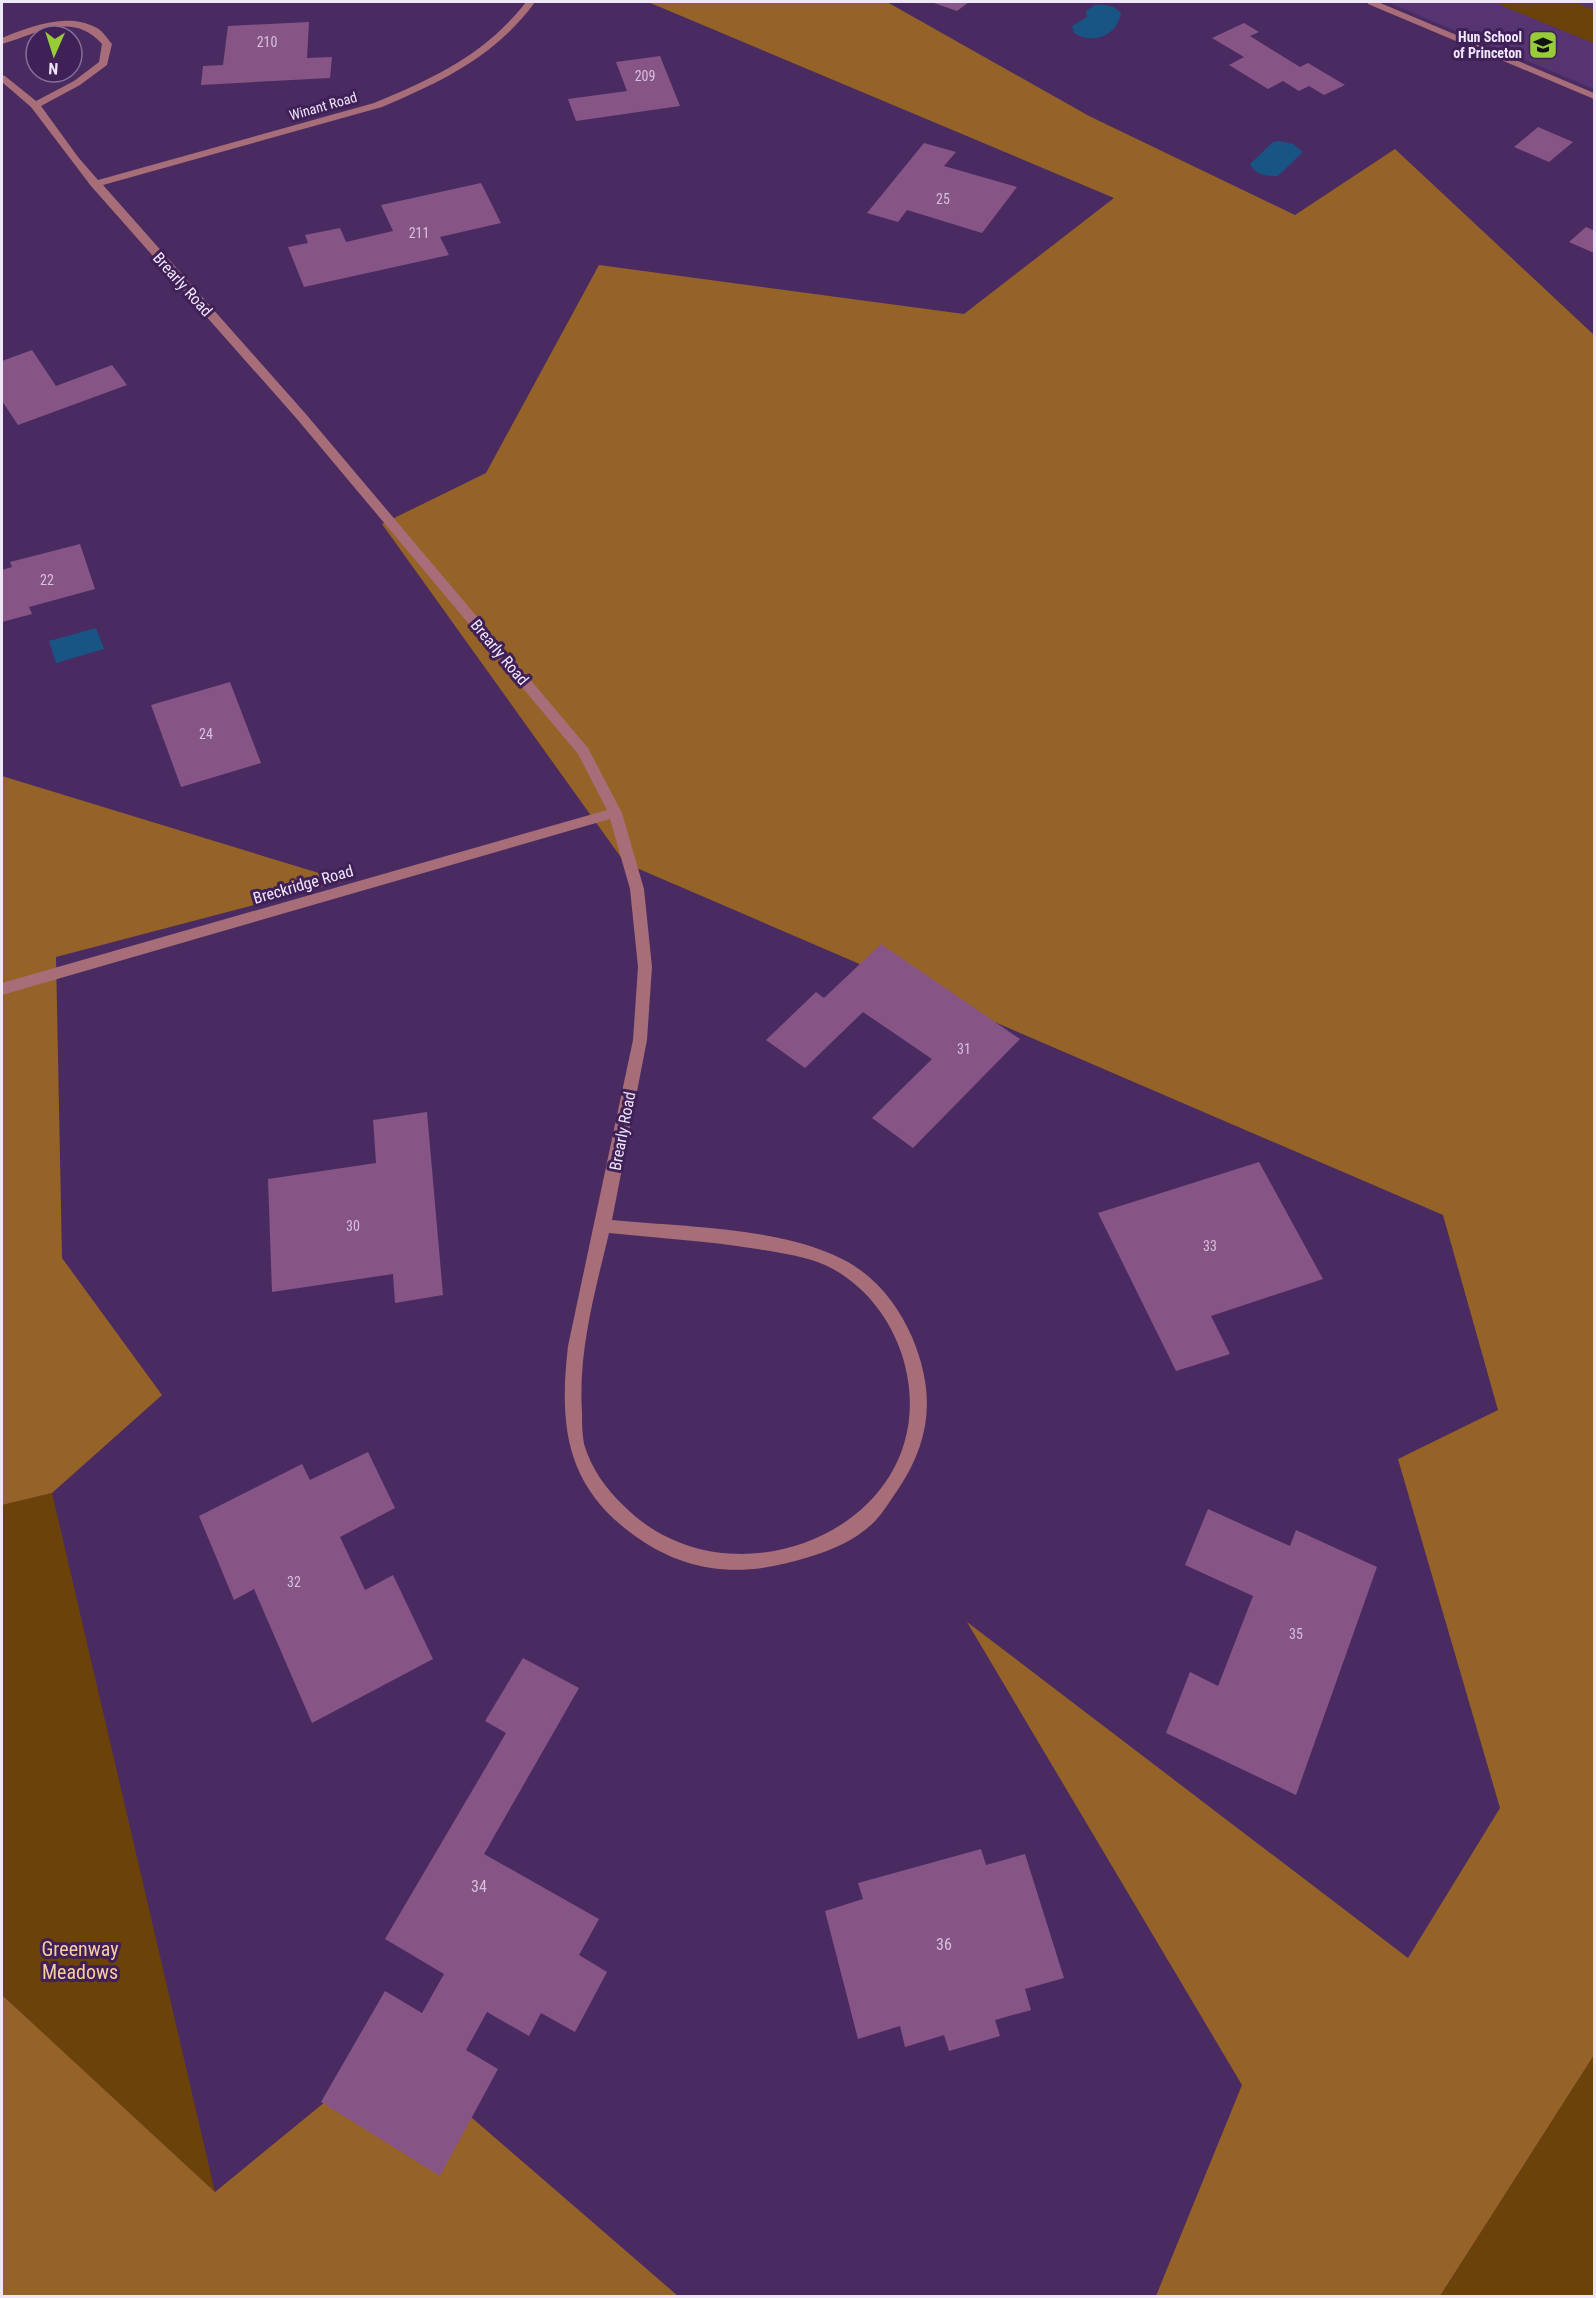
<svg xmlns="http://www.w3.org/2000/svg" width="1596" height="2298" viewBox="0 0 1596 2298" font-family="'Roboto Condensed',sans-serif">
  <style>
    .built { fill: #553471 }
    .green { fill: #6b4209 }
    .forest { fill: #956327 }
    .water { fill: #185484 }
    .building { fill: #875486 }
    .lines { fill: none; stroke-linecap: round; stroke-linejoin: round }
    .minor { fill: #a76d78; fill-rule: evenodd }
    .labels { text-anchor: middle; stroke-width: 6; stroke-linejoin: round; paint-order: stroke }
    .far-poi-label { font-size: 14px; font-weight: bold; fill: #f0e6fa; stroke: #3f2057; text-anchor: end }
    .number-label { font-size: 14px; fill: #d6c2dd }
    .far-street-label { font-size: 14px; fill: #f0e6fa; stroke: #3f2057 }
    .street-label { font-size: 16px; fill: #f0e6fa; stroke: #3f2057 }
    .near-number-label { font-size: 16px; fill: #d6c2dd }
    .near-park-label { font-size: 20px; fill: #f9cc9e; stroke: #3f2057 }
  </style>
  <rect width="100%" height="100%" fill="#492b62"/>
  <path class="built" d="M 1387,2 L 1594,2 L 1594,89 Z"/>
  <g class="green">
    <path d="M 1493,2 L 1574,2 L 1594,10 L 1594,41 L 1593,43 Z"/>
    <path d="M 52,1493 L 215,2192 L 2,1995 L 2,1505 Z"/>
    <path d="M 1594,2055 L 1594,2296 L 1440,2296 Z"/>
  </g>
  <g class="forest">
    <path d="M 648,2 L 887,2 L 1089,116 L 1295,215 L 1395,149 L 1594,335 L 1594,2055 L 1440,2296 L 1156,2296 L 1242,2085 L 967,1622 L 1408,1958 L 1500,1808 L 1398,1459 L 1498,1410 L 1443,1215 L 625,863 L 382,524 L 486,473 L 599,265 L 964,314 L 1114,198 Z"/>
    <path d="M 2,776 L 345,881 L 56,957 L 62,1258 L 162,1395 L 52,1493 L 2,1505 Z"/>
    <path d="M 2,1995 L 215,2192 L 391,2048 L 678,2296 L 2,2296 Z"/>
  </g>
  <g class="water">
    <path d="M 1095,5 C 1105,4 1114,5 1121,13 C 1117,36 1093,45 1074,33 L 1072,26 L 1087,17 L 1086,11 Z"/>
    <path d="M 1279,141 L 1293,144 L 1303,152 L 1278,176 C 1266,176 1256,176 1250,164 L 1273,142 Z"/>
    <path d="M 96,628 L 104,649 L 56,663 L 49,641 Z"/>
  </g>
  <g class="building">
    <path d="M 931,2 L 969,2 L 957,11 Z"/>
    <path d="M 309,22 L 307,58 L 332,57 L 330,78 L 201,85 L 203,66 L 223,65 L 228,26 Z"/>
    <path d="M 1244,23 L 1259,32 L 1250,36 L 1300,67 L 1308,63 L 1345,85 L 1324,95 L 1309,86 L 1299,91 L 1283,81 L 1268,89 L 1229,65 L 1244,57 L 1212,38 Z"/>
    <path d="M 660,56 L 680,106 L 576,121 L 568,99 L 627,91 L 616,62 Z"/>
    <path d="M 1538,127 L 1573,142 L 1549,162 L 1514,147 Z"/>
    <path d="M 924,143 L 956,152 L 944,166 L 1017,187 L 982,233 L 907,210 L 898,222 L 867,213 Z"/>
    <path d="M 481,183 L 501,223 L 440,237 L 449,255 L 304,287 L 288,247 L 308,243 L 305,235 L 340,228 L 346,242 L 393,231 L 381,205 Z"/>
    <path d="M 1586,227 L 1593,230 L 1594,228 L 1594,253 L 1569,242 Z"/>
    <path d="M 32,350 L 56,386 L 112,365 L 127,385 L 18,425 L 2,401 L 2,361 Z"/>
    <path d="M 80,544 L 95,589 L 29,607 L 32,614 L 2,622 L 2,570 L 12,567 L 10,562 Z"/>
    <path d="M 230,682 L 261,763 L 181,787 L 151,705 Z"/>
    <path d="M 881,944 L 1020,1039 L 913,1148 L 872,1118 L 932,1059 L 863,1012 L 805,1068 L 766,1040 L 816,992 L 824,998 Z"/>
    <path d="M 427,1112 L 443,1295 L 395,1303 L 393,1274 L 272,1292 L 268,1179 L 376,1163 L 373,1120 Z"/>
    <path d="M 1259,1162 L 1323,1279 L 1211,1316 L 1230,1354 L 1176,1371 L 1098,1213 Z"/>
    <path d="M 368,1452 L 395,1508 L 340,1537 L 365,1590 L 393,1575 L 433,1659 L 312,1723 L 254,1589 L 234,1600 L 199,1516 L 302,1464 L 310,1480 Z"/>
    <path d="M 1208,1509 L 1290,1546 L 1296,1530 L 1377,1567 L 1296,1795 L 1166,1733 L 1190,1672 L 1218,1686 L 1253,1596 L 1185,1565 Z"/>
    <path d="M 523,1658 L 579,1688 L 484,1854 L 599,1919 L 579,1955 L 607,1972 L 575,2032 L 541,2013 L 529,2036 L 487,2012 L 466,2050 L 498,2069 L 440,2176 L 321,2102 L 385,1991 L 422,2013 L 444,1974 L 385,1939 L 506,1733 L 485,1721 Z"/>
    <path d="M 981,1849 L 986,1865 L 1025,1854 L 1064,1978 L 1025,1989 L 1031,2010 L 995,2020 L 1000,2036 L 949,2051 L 944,2035 L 905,2047 L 900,2026 L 858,2039 L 825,1911 L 863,1899 L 858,1883 Z"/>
  </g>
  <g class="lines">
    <g class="minor">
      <path d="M 526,2 L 535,2 C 496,56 441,82 382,107 L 103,185 L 305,413 L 588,748 L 622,813 L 644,889 L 652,967 L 647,1040 L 612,1220 C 682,1227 780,1227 842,1259 C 875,1275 898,1305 912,1337 C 936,1394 931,1441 897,1491 C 889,1502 882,1515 872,1524 C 855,1540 832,1550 809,1557 C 746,1577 691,1576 635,1536 C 565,1486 559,1425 568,1346 L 633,1040 L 638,967 L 630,889 L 610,819 L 2,995 L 2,983 L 607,810 L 578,754 L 297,419 L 91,186 L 31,107 L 2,82 L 2,75 L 5,76 L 36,101 L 74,81 L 99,62 L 102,44 C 72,10 37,34 2,44 L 2,38 C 29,27 66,12 95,27 C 102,30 107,38 112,44 L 107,65 L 80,85 L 41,106 L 78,157 L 98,180 L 374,103 C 433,79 487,53 526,2 ZM 609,1233 C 658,1238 708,1241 757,1249 C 780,1253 804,1256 825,1265 C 862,1282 890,1317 902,1355 C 954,1520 735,1618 624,1506 C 606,1489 591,1468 584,1444 C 582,1433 582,1422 582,1412 C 578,1351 595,1292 609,1233 Z"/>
      <path d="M 1367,2 L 1378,2 L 1594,93 L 1594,99 L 1368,4 Z"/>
    </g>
  </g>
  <defs>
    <g id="school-square" transform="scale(1.5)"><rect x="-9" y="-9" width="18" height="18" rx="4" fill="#97cc38" stroke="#3f2057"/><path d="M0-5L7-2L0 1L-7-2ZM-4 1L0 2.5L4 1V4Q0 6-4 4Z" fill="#111"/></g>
  </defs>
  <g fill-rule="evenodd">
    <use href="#school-square" x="1543" y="45"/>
  </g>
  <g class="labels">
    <g class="far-poi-label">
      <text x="1522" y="42">Hun School<tspan x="1522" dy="16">of Princeton</tspan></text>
    </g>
    <g class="number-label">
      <text x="267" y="47">210</text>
      <text x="645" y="81">209</text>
      <text x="943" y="204">25</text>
      <text x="419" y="238">211</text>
      <text x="47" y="585">22</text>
      <text x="206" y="739">24</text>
      <text x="964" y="1054">31</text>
      <text x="353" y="1231">30</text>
      <text x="1210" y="1251">33</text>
      <text x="294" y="1587">32</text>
      <text x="1296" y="1639">35</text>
    </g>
    <g class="far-street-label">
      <text transform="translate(323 106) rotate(-16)" y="5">Winant Road</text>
    </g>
    <g class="street-label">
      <text transform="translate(183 284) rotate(48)" y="6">Brearly Road</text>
      <text transform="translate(500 652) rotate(50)" y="6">Brearly Road</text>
      <text transform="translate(303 884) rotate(-16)" y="6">Breckridge Road</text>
      <text transform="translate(622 1131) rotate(-79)" y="6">Brearly Road</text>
    </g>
    <g class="near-number-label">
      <text x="479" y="1892">34</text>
      <text x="944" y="1950">36</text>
    </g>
    <g class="near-park-label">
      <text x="80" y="1956">Greenway<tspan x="80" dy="23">Meadows</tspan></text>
    </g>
  </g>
  <rect width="1596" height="2298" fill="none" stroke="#f0e6fa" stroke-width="6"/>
  <g transform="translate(54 54) rotate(183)"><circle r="28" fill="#3f2057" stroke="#866f98" stroke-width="1.5"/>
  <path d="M0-4.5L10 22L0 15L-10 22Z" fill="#97cc38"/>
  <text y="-9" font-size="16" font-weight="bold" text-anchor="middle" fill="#f0e6fa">N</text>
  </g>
</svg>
